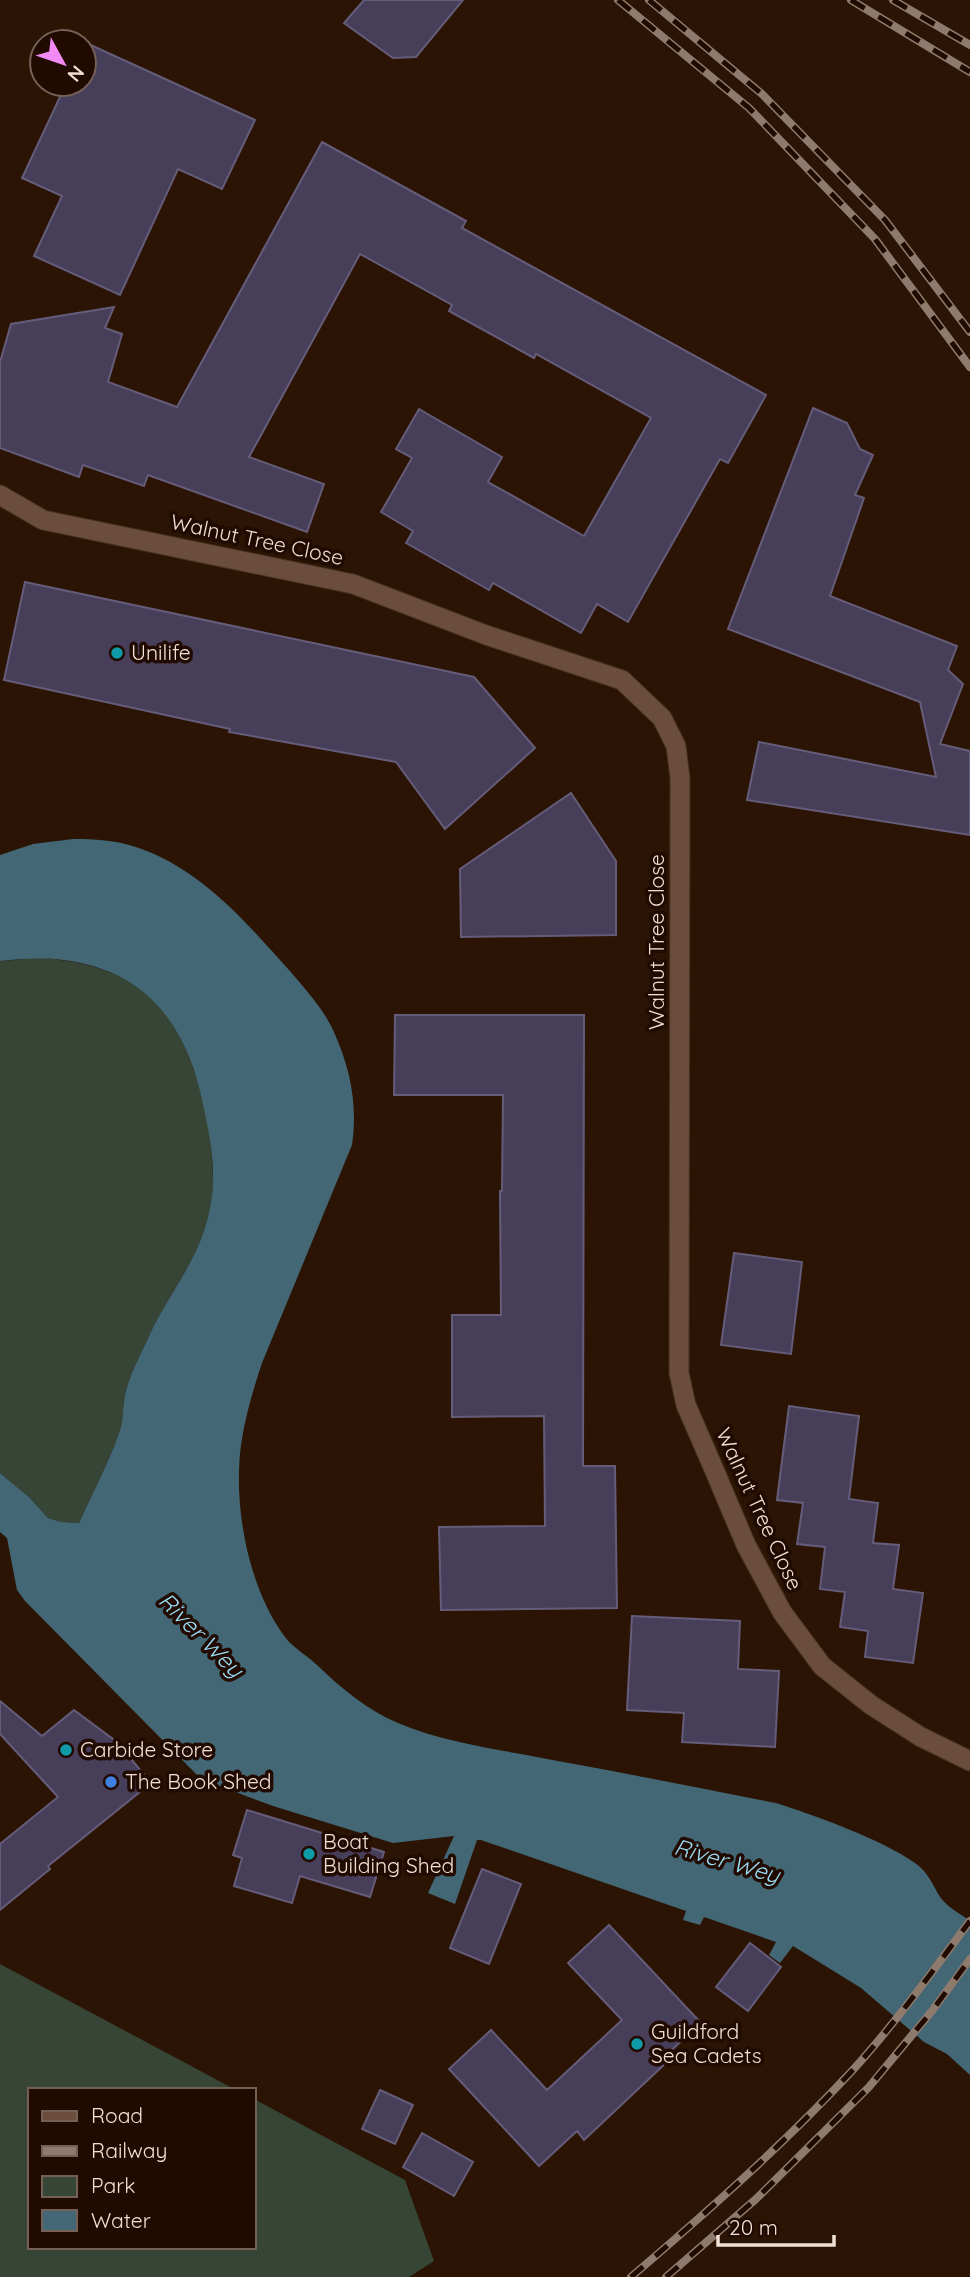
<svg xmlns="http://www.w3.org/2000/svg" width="970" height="2277" viewBox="0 0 970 2277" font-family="Quicksand,sans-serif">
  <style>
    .green { fill: #364535 }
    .water { fill: #436775 }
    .building { fill: #473e5a; stroke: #655c7a; stroke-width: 2 }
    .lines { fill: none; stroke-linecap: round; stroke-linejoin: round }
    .tertiary-casing { stroke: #473120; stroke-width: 21 }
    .tertiary { stroke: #6a4d3c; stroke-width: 19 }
    .rail-casing { stroke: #8f7b6d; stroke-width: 8 }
    .rail { stroke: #210a00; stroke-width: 5; stroke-dasharray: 16; stroke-linecap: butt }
    .culture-dot { fill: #0f9aa8; stroke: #210a00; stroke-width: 2.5 }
    .shop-dot { fill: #3f7fe0; stroke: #210a00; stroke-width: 2.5 }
    .labels { text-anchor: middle; stroke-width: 7; stroke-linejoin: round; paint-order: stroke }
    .street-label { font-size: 21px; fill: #f1e0d5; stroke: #210a00 }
    .poi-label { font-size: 21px; fill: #f1e0d5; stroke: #210a00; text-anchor: start }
    .water-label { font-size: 23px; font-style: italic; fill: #98dcf6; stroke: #210a00 }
  </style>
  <rect width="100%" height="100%" fill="#2b1403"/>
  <g class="green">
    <path d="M 40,958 C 76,960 114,969 145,991 C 194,1027 221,1150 211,1207 C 201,1258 170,1290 149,1336 C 141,1354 129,1375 125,1395 C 122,1409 124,1422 118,1436 C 107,1466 92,1494 79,1523 L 61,1522 L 48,1518 L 29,1497 L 0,1473 L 0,961 Z"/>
    <path d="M 0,1964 L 236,2090 L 30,2090 L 30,2247 L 254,2247 L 254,2099 L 405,2180 L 434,2261 L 409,2277 L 0,2277 Z"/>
  </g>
  <path class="water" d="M 73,839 C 95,839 115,840 136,847 C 200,868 246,922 289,970 C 305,989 323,1008 333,1030 C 350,1067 358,1104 352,1145 L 262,1363 C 253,1390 245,1417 241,1445 C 233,1507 248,1587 285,1637 C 293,1648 307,1655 317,1665 C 341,1688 367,1710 398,1723 C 445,1743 498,1749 547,1759 C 624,1773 700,1788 776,1803 C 816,1816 881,1839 915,1863 C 929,1873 932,1884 940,1897 C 947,1907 961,1914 970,1921 L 970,2075 L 947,2054 L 924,2042 L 861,1988 L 793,1946 L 780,1963 L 769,1955 L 776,1942 L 704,1917 L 700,1925 L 683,1920 L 686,1911 L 481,1840 L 477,1840 L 455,1904 L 428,1893 L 454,1836 L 393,1843 L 273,1806 L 201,1779 L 25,1601 L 17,1590 L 7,1538 L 0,1532 L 0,1473 L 29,1497 L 48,1518 L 61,1522 L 79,1523 C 92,1494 107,1466 118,1436 C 124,1422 122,1409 125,1395 C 129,1375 141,1354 149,1336 C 169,1292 201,1258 210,1208 C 217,1175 211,1142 204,1109 C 188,1028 150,971 63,960 C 42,957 21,959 0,961 L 0,855 L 33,844 Z"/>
  <g class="building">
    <path d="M 364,0 L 463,0 L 416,57 L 393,58 L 344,23 Z"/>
    <path d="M 84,42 L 255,120 L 222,189 L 178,169 L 120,295 L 34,256 L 62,196 L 22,178 L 66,84 L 84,84 Z"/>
    <path d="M 322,142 L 466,221 L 462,228 L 766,395 L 728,463 L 720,459 L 628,622 L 597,604 L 581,633 L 493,583 L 489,590 L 406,543 L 413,531 L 381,512 L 412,458 L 396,449 L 419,409 L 502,457 L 488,482 L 584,536 L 651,418 L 536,354 L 534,358 L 449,311 L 452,305 L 360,254 L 249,457 L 324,484 L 307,532 L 148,475 L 144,486 L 83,465 L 79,477 L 0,448 L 0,362 L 11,324 L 114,307 L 105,328 L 122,334 L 108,382 L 177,407 Z"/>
    <path d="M 813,408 L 847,423 L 860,449 L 873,455 L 855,495 L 864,498 L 830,596 L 957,646 L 948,670 L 963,684 L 940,744 L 970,751 L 970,835 L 747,800 L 759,742 L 936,777 L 920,702 L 728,629 Z"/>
    <path d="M 25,582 L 474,677 L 535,748 L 445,829 L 396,762 L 229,732 L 230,729 L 4,680 Z"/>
    <path d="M 571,793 L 616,861 L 616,935 L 461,937 L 460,869 Z"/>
    <path d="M 395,1015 L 584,1015 L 583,1466 L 615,1466 L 617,1608 L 441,1610 L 439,1527 L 545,1526 L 544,1416 L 452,1417 L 452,1315 L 501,1315 L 500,1191 L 502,1191 L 503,1095 L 394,1095 Z"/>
    <path d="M 734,1253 L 802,1262 L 791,1354 L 721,1345 Z"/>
    <path d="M 789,1406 L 859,1416 L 849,1499 L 878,1503 L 873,1543 L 899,1545 L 893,1589 L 923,1593 L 913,1663 L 865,1657 L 868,1631 L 840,1627 L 845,1592 L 820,1589 L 825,1547 L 797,1544 L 803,1503 L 777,1500 Z"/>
    <path d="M 632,1616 L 740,1621 L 738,1669 L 779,1671 L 775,1747 L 682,1742 L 684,1713 L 627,1710 Z"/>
    <path d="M 0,1701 L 42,1736 L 74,1710 L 117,1742 L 151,1783 L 48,1866 L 50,1869 L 0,1910 L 0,1844 L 58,1797 L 0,1734 Z"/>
    <path d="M 247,1810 L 384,1852 L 370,1897 L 300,1876 L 292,1903 L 234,1886 L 242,1858 L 233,1855 Z"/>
    <path d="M 482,1869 L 521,1884 L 489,1964 L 450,1948 Z"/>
    <path d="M 609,1925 L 701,2023 L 663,2058 L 667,2062 L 584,2140 L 577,2131 L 539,2166 L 449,2069 L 491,2030 L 547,2090 L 622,2020 L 568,1963 Z"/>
    <path d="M 750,1943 L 781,1967 L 748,2011 L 716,1987 Z"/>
    <path d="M 380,2090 L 413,2105 L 395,2144 L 362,2129 Z"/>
    <path d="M 422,2133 L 473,2162 L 454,2196 L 403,2167 Z"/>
  </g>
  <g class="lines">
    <g class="tertiary-casing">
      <path id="tertiary" d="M 0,495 L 43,520 L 353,584 L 486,635 L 622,680 L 662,718 L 676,746 L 680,778 L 679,1373 L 686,1405 L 713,1467 L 746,1545 L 782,1612 L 822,1666 L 871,1705 L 921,1737 L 970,1761"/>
    </g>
    <use href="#tertiary" class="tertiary"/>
    <g class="rail-casing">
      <g id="rail">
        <path d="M 618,0 L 749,108 L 875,239 L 970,367"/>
        <path d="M 649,0 L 762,94 L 885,220 L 970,332"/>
        <path d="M 851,0 L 970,72"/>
        <path d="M 893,0 L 970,45"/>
        <path d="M 631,2277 C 707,2212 782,2146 851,2072 C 894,2025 932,1972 970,1921"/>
        <path d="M 666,2277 L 756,2199 L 869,2087 L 932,2011 L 970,1959"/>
      </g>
    </g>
    <use href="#rail" class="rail"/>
  </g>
  <g class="culture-dot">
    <circle cx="117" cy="653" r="7"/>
    <circle cx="66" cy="1750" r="7"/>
    <circle cx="309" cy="1854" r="7"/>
    <circle cx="637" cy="2044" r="7"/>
  </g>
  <circle class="shop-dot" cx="111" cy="1782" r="7"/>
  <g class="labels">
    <g class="street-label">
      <text transform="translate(257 540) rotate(12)" y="7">Walnut Tree Close</text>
      <text transform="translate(657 942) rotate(-90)" y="7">Walnut Tree Close</text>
      <text transform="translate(759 1509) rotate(65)" y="7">Walnut Tree Close</text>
    </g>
    <g class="poi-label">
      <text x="131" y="660">Unilife</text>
      <text x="80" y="1757">Carbide Store</text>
      <text x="125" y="1789">The Book Shed</text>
      <text x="323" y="1849">Boat<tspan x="323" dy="24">Building Shed</tspan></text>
      <text x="651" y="2039">Guildford<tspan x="651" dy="24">Sea Cadets</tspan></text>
    </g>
    <g class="water-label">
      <text transform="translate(201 1635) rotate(45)" y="8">River Wey</text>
      <text transform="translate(727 1861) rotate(16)" y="8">River Wey</text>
    </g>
  </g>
  <rect x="28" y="2088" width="228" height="161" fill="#210a00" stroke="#746055" stroke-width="2"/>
  <rect x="42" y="2111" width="35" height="10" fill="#6a4d3c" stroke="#746055" stroke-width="2"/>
  <text x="91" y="2123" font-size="21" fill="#f1e0d5">Road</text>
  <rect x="42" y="2146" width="35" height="10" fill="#8f7b6d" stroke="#746055" stroke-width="2"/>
  <text x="91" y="2158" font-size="21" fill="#f1e0d5">Railway</text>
  <rect x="42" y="2176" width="35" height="21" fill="#364535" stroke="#746055" stroke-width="2"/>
  <text x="91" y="2193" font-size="21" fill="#f1e0d5">Park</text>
  <rect x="42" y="2210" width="35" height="21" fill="#436775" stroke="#746055" stroke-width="2"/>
  <text x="91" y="2228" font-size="21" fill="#f1e0d5">Water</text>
  <g transform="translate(63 63) rotate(130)"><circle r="33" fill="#210a00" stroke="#746055" stroke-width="2"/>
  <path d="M0-5L12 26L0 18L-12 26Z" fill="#f18af5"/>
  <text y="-10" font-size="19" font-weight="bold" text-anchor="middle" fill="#f1e0d5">N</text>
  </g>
  <path d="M718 2235v10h116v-10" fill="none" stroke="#f1e0d5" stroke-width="3.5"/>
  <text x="729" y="2235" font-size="21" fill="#f1e0d5" stroke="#210a00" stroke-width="5" paint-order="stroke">20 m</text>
</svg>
